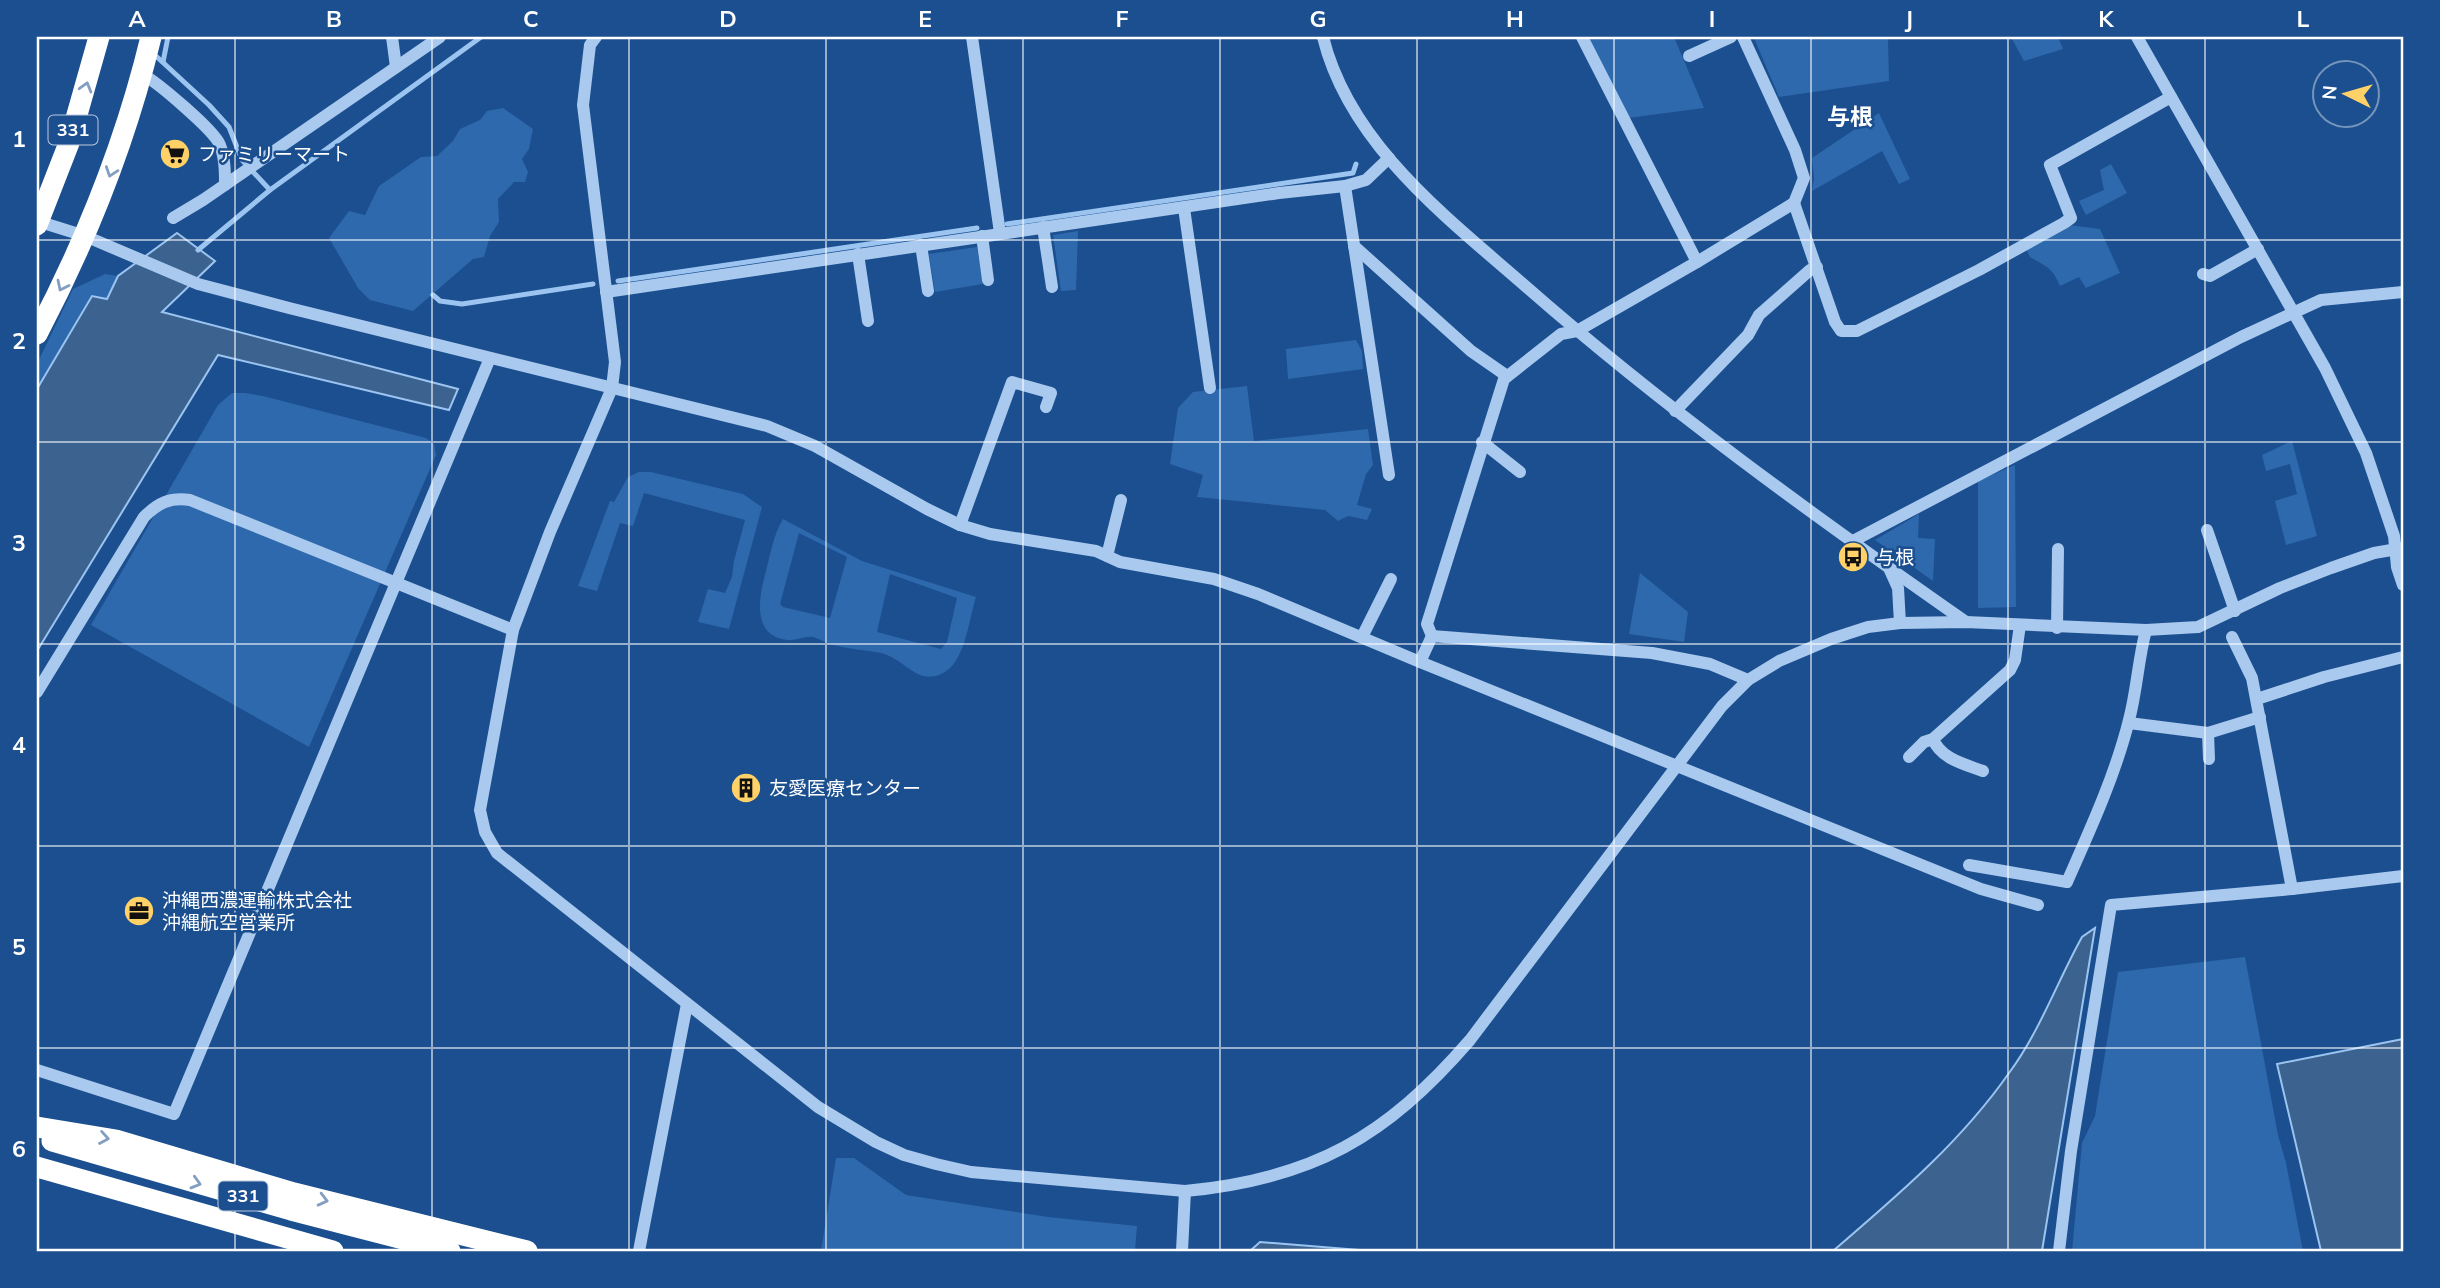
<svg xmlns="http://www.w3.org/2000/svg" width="2440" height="1288" viewBox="0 0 2440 1288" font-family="Mulish,'Noto Sans JP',sans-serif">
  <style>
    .green { fill: #2e69ad; fill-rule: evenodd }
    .water { fill: #3c6290; stroke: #9cc4f0; stroke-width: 2 }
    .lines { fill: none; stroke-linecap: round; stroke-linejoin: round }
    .stream { stroke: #9cc4f0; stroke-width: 5 }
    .minor { stroke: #a9c9ee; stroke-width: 12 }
    .highway { stroke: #fff; stroke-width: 21 }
    .oneway { stroke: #829ec1 }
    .grid { fill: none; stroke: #fff; stroke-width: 2; stroke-opacity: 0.55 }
    .labels { text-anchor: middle; stroke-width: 5; stroke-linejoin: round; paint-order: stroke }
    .shield { fill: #1b4f8f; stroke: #bbcadd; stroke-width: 2 }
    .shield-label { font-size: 18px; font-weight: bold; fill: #fff }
    .poi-label { font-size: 19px; fill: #fff; stroke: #1b4f8f; text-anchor: start }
    .quarter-label { font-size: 23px; font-weight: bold; fill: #fff; stroke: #1b4f8f }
    .neatline { fill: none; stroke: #fff; stroke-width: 2.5 }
    .grid-label { font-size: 23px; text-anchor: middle; font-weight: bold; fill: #fff }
  </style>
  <rect width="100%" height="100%" fill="#1b4f8f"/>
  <g class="green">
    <path d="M 1587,37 L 1674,37 L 1704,108 L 1628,118 Z"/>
    <path d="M 1760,37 L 1888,38 L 1889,81 L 1779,97 L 1754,38 Z"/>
    <path d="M 2011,37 L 2058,37 L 2063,49 L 2024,61 Z"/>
    <path d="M 503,108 L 533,129 L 529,149 L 522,159 L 528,172 L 525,182 L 514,182 L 498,199 L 499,222 L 490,236 L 484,257 L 473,259 L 413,311 L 370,300 L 358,288 L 329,238 L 349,211 L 365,215 L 379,186 L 421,157 L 437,156 L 453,141 L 460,129 L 480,120 L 487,111 Z"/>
    <path d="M 1879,113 L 1910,179 L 1899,184 L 1882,151 L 1812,191 L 1814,178 L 1812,158 Z"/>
    <path d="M 2111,164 L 2127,193 L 2086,215 L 2079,201 L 2104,190 L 2100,170 Z"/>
    <path d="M 2069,225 L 2100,229 L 2120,273 L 2086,288 L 2079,277 L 2060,286 C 2052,267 2047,267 2030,257 L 2026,249 Z"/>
    <path d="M 1078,231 L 1076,290 L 1061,291 L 1053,235 Z"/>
    <path d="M 977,247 L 983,284 L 935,292 L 929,254 Z"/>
    <path d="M 105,274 L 118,276 L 107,299 L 91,296 L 37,389 L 37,364 L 73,289 Z"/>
    <path d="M 1356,340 L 1362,351 L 1363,369 L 1288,379 L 1286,349 Z"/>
    <path d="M 1247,386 L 1254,441 L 1368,429 L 1373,465 L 1366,474 L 1357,505 L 1372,509 L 1367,520 L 1348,516 L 1338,521 L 1325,510 L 1197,497 L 1203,475 L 1170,464 L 1178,408 L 1193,392 Z"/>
    <path d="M 232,393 L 245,393 L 263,396 L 426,438 L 434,444 L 436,455 L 309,747 L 91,625 L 218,405 Z"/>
    <path d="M 2292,441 L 2317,536 L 2286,545 L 2275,501 L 2297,494 L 2290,464 L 2266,471 L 2262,455 Z"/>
    <path d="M 2015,465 L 2016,607 L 1978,608 L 1978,481 Z"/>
    <path d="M 639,472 L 651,472 L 743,494 L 762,507 L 729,629 L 698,622 L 708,589 L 725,593 L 732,577 L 734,561 L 745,520 L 644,493 L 633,526 L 620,523 L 597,591 L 578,586 L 610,501 L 614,502 L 628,477 Z"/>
    <path d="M 1919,514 L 1918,538 L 1935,539 L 1933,581 L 1875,540 Z"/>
    <path d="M 783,519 L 862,561 L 976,597 C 969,619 965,663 943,673 C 918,687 904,658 881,653 C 865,650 849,649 833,645 C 826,643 820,639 813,637 C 804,636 796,641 787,640 C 753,636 758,600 765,575 C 770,557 773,535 783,519 ZM 799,533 L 847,557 L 830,618 L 783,607 L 780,604 ZM 890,574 L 957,598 L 947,642 L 941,649 L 877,632 Z"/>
    <path d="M 1640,573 L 1688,612 L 1684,642 L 1629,634 Z"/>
    <path d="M 2245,957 L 2278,1135 L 2286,1163 L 2303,1251 L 2072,1251 L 2082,1143 L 2095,1116 L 2118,972 Z"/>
    <path d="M 836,1158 L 854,1158 L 906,1195 L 1048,1217 L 1137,1226 L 1135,1251 L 821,1251 Z"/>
  </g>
  <g class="water">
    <path d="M 177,233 L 215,261 L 162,312 L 458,389 L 449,410 L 218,355 L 37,651 L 37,389 L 92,296 L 107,299 L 118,276 Z"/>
    <path d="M 2095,928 L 2042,1251 L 1833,1251 C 1897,1196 1960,1143 2009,1073 C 2040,1031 2057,982 2082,937 Z"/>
    <path d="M 2403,1039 L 2403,1251 L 2321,1251 L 2277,1064 Z"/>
    <path d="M 1260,1242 L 1372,1251 L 1250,1251 Z"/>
  </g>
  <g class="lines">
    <g class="stream">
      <path d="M 157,57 L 209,105 L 229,127 L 242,160 L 270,190"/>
      <path d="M 163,62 L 168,37"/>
      <path d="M 1007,224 L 1353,173 L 1356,164"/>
      <path d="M 198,250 L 270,190 L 481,37"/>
      <path d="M 618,281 L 977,228"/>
      <path d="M 433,295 L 440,301 L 462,304 L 593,284"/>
    </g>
    <g class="minor">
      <path d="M 392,37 L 396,67"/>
      <path d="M 596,37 L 590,45 L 583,105 L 615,362 L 612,388 L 550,532 L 513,630 L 480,810 L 485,832 L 497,853 L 818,1107 L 876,1142 L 904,1155 L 936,1164 L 971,1172 L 1185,1191 C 1313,1179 1386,1137 1470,1040 L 1722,706 L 1748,680 L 1779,661 L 1831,639 L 1868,627 L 1900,623 L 1966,622 L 2146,630 L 2198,627 L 2280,588 L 2331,568 L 2374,553 L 2403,548"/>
      <path d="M 972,37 L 1000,233"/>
      <path d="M 1323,37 C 1349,143 1445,216 1523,284 C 1663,407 1813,515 1966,622"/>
      <path d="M 1582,37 L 1697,262"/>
      <path d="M 2137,37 L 2325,368 L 2366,453 L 2394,536 L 2397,567 L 2403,585"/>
      <path d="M 1689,56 L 1731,37"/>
      <path d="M 142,74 C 157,82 214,130 220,145 C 225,158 225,172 225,185"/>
      <path d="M 1345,186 L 1389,475"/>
      <path d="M 1794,203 L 1835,322 L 1841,331 L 1857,331 L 1979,270 L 2064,223 L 2071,218 L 2050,165 L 2171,97"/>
      <path d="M 1184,208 L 1210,388"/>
      <path d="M 173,218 L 203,200 L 440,37"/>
      <path d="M 37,221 L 85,236 L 198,284 L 289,308 L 767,426 L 815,446 L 927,509 L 960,525 L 990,534 L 1096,551 L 1120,562 L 1214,579 L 1258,594 L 1420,662 L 1981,889 L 2038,905"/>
      <path d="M 1043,227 L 1052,287"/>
      <path d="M 982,236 L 988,280"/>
      <path d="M 921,245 L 928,291"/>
      <path d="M 1354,246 L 1471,351 L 1507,376"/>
      <path d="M 858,254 L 868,321"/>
      <path d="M 2203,274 L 2210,276 L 2258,249"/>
      <path d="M 606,292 L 1279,193 L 1345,186 L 1366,180 L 1389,158"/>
      <path d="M 1675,411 L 1748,335 L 1759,315 L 1810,270 L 1817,267"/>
      <path d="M 1482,442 L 1520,472"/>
      <path d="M 960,525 L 1012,382 L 1051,393 L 1046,407"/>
      <path d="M 2207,530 L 2235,611"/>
      <path d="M 1851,542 L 2241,337 L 2321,300 L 2403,292"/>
      <path d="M 1107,556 L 1121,500"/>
      <path d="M 1889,568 L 1898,588 L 1900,623"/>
      <path d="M 2057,628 L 2058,549"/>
      <path d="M 1432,636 L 1427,624 L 1504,379 L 1561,334 L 1577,331 L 1697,262 L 1794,203 L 1804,178 L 1795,150 L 1743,37"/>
      <path d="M 1362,637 L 1391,579"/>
      <path d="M 2232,637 L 2252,678 L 2292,889"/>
      <path d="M 1420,662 L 1432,636 L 1652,653 L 1710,664 L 1748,680"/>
      <path d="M 37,692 L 144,517 C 158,503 170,497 190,500 L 513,630"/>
      <path d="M 2257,699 L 2324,677 L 2403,657"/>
      <path d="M 2129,723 L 2208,733 L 2260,717"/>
      <path d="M 2208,733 L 2209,759"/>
      <path d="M 1933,739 C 1941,759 1964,764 1983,771"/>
      <path d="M 1909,757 L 1924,742 L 1933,739 L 2010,670 L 2015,660 L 2020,625"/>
      <path d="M 1969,865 L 2067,882 C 2090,830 2115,776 2129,720 C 2137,690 2138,660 2146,630"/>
      <path d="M 37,1070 L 174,1114 L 490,358"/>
      <path d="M 639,1251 L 687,1004"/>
      <path d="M 1182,1251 L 1185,1191"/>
      <path d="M 2059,1251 L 2071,1151 L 2111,905 L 2292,889 L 2403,876"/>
    </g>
    <g class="highway">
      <path d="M 37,225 L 69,143 L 99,37"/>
      <path d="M 37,334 C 87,239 126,141 151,37"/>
      <path d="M 37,1127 L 116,1140 L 294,1193 L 527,1251"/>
      <path d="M 52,1141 L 291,1210 L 450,1251"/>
      <path d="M 37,1167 L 333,1251"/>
    </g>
  </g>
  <defs><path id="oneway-chevron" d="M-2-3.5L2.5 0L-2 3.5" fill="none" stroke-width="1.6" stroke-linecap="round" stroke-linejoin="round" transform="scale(1.75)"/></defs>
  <g class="oneway">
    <use href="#oneway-chevron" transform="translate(86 87) rotate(-74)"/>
    <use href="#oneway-chevron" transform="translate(111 172) rotate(109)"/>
    <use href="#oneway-chevron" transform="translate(62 286) rotate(116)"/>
    <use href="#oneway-chevron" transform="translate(104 1138) rotate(10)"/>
    <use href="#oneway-chevron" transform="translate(196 1183) rotate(16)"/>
    <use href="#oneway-chevron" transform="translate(323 1200) rotate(14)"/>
  </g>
  <path class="grid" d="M 235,37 L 235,1251M 432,37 L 432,1251M 629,37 L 629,1251M 826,37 L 826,1251M 1023,37 L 1023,1251M 1220,37 L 1220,1251M 1417,37 L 1417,1251M 1614,37 L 1614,1251M 1811,37 L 1811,1251M 2008,37 L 2008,1251M 2205,37 L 2205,1251M 37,240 L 2403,240M 37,442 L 2403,442M 37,644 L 2403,644M 37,846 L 2403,846M 37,1048 L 2403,1048"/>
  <defs>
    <g id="supermarket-disc" transform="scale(1.575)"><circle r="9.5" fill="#ffd166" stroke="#1b4f8f"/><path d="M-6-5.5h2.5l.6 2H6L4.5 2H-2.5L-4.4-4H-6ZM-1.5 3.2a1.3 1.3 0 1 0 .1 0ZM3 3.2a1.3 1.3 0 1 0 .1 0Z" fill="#111"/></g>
    <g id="bus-disc" transform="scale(1.575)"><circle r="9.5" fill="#ffd166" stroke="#1b4f8f"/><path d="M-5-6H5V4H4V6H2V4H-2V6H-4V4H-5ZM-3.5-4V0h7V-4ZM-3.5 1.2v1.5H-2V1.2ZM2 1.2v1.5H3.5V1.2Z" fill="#111"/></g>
    <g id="building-disc" transform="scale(1.575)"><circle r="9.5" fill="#ffd166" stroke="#1b4f8f"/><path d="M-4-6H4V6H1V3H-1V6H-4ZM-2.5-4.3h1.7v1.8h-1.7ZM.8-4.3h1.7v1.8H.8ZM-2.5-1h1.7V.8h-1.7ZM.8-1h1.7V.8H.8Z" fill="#111"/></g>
    <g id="office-disc" transform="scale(1.575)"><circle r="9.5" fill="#ffd166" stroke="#1b4f8f"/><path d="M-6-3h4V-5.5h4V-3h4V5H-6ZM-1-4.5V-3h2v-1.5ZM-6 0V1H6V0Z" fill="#111"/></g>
  </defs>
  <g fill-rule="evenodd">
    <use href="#supermarket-disc" x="175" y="154"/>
    <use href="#bus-disc" x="1853" y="557"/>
    <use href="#building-disc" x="746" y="788"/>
    <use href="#office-disc" x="139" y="911"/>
  </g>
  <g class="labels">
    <g class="shield">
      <rect x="48.5" y="115.5" width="49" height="29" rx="5"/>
      <rect x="218.5" y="1181.5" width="49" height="29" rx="5"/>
    </g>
    <g class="shield-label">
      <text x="73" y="136">331</text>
      <text x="243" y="1202">331</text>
    </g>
    <g class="poi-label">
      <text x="198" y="161">ファミリーマート</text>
      <text x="1876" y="564">与根</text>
      <text x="769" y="795">友愛医療センター</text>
      <text x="162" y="907">沖縄西濃運輸株式会社<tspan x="162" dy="22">沖縄航空営業所</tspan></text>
    </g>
    <g class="quarter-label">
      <text x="1850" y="125">与根</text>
    </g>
  </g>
  <rect width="2440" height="1288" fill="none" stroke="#1b4f8f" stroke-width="77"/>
  <g transform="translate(2346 94) rotate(275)"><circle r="33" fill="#1b4f8f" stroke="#7695bc" stroke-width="2"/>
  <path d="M0-5L12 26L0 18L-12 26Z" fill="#ffd166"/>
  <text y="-10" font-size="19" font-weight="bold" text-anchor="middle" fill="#ffffff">N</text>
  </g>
  <rect x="38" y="38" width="2364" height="1212" class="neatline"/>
  <g class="grid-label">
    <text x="137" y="27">A</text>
    <text x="334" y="27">B</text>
    <text x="531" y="27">C</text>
    <text x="728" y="27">D</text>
    <text x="925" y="27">E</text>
    <text x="1122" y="27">F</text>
    <text x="1318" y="27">G</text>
    <text x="1515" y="27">H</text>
    <text x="1712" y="27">I</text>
    <text x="1909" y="27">J</text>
    <text x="2106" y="27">K</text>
    <text x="2303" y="27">L</text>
    <text x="19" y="147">1</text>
    <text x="19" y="349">2</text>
    <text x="19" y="551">3</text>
    <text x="19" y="753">4</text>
    <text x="19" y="955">5</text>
    <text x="19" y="1157">6</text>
  </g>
</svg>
